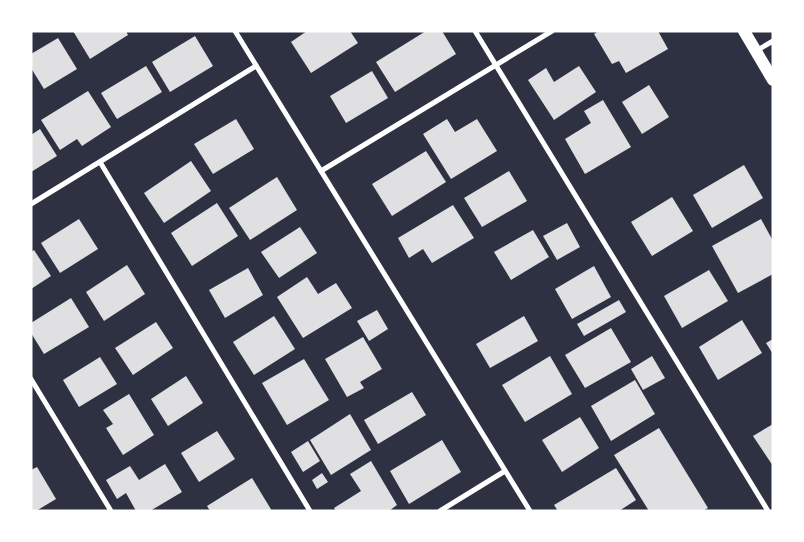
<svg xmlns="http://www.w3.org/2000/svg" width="804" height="542" viewBox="0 0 804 542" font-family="Ubuntu,sans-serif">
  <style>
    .building { fill: #e0e0e3 }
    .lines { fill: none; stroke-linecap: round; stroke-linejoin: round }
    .minor { stroke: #fff; stroke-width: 5 }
    .primary { stroke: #fff; stroke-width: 12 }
  </style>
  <rect width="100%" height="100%" fill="#2d3142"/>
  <g class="building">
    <path d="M 73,31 L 126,31 L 128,35 L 90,59 Z"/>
    <path d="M 307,31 L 350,31 L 358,43 L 311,73 L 291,42 Z"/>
    <path d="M 426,31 L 442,31 L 456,54 L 395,92 L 376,62 Z"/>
    <path d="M 599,31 L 658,31 L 668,49 L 626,73 L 619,61 L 612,64 L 594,34 Z"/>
    <path d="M 195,36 L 213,66 L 170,92 L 152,62 Z"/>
    <path d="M 58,38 L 77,69 L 44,89 L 31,68 L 31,54 Z"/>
    <path d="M 146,66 L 162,92 L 117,119 L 101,93 Z"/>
    <path d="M 579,66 L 596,92 L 554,120 L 528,80 L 546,68 L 554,82 Z"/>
    <path d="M 372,71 L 388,98 L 346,123 L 330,96 Z"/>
    <path d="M 649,85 L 669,117 L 642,134 L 622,102 Z"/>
    <path d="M 88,91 L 111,127 L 82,146 L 77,139 L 60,150 L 41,120 Z"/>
    <path d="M 603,100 L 631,147 L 585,174 L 565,139 L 591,123 L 584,111 Z"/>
    <path d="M 236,119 L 254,149 L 213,174 L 194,144 Z"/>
    <path d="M 447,119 L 455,132 L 477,119 L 497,151 L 451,179 L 423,134 Z"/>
    <path d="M 40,129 L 57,156 L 31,172 L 31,135 Z"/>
    <path d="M 426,151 L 446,182 L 392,216 L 372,184 Z"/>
    <path d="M 191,161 L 211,191 L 164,223 L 144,193 Z"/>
    <path d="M 744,165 L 763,198 L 712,228 L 693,195 Z"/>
    <path d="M 509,171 L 527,201 L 482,227 L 464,198 Z"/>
    <path d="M 277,177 L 297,210 L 250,240 L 229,208 Z"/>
    <path d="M 672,197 L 693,231 L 652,256 L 631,222 Z"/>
    <path d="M 217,203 L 238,236 L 192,266 L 171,233 Z"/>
    <path d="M 453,205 L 474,238 L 432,263 L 423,249 L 409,258 L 398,238 Z"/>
    <path d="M 79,219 L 98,249 L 60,273 L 41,243 Z"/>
    <path d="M 761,219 L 773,241 L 773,274 L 738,293 L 712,246 Z"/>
    <path d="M 567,223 L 580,247 L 557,260 L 543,236 Z"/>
    <path d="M 300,227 L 317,253 L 279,278 L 261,252 Z"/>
    <path d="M 533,230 L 549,257 L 511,280 L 494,252 Z"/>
    <path d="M 34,250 L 51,276 L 31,289 L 31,252 Z"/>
    <path d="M 127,265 L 145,294 L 104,321 L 86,292 Z"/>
    <path d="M 594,266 L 611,297 L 572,319 L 555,289 Z"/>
    <path d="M 248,268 L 263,295 L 225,318 L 209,290 Z"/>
    <path d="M 709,270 L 728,301 L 682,328 L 664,296 Z"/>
    <path d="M 307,277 L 318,294 L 336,283 L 352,308 L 303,338 L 277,297 Z"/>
    <path d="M 71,298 L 89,327 L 44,354 L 31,333 L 31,323 Z"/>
    <path d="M 619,300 L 626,312 L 584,336 L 577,324 Z"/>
    <path d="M 377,310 L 388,329 L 369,341 L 357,321 Z"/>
    <path d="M 274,316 L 295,349 L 254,375 L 233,342 Z"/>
    <path d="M 524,316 L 538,341 L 490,368 L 476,344 Z"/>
    <path d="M 742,320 L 762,353 L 718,380 L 699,347 Z"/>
    <path d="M 156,322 L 173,348 L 133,375 L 115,348 Z"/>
    <path d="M 611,328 L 631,362 L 585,388 L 565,355 Z"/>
    <path d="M 363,337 L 382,369 L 360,382 L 364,388 L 347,397 L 325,359 Z"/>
    <path d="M 773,339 L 773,354 L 766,343 Z"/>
    <path d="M 550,356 L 572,394 L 525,422 L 502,385 Z"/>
    <path d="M 652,356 L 665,378 L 643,390 L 631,369 Z"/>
    <path d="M 100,357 L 117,384 L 79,407 L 63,380 Z"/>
    <path d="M 304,359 L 329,400 L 287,425 L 262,383 Z"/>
    <path d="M 186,376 L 203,403 L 168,426 L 151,399 Z"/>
    <path d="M 635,380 L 655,414 L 611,441 L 591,406 Z"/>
    <path d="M 412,392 L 426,415 L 378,444 L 364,420 Z"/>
    <path d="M 129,394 L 154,435 L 123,455 L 106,428 L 113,424 L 103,410 Z"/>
    <path d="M 350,414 L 371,450 L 331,475 L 310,440 Z"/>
    <path d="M 580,417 L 599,448 L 562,472 L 542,440 Z"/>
    <path d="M 773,424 L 773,466 L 753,436 Z"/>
    <path d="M 659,428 L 708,508 L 703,511 L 649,511 L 614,455 Z"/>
    <path d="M 217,431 L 235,459 L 199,482 L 181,453 Z"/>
    <path d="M 442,440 L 461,472 L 409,504 L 390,471 Z"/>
    <path d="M 308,441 L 320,461 L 303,472 L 291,452 Z"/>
    <path d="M 371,461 L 397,505 L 389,511 L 336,511 L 334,508 L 361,491 L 350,474 Z"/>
    <path d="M 165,464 L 182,492 L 150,511 L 136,511 L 126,493 L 117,499 L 106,480 L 130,466 L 139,480 Z"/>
    <path d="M 37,467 L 56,499 L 36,511 L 31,511 L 31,470 Z"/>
    <path d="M 616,468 L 636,500 L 619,511 L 558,511 L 554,505 Z"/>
    <path d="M 322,473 L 328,482 L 317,489 L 312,480 Z"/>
    <path d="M 252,478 L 272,511 L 210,511 L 207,506 Z"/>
  </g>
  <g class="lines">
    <g class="minor">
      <path d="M 235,31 L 530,511"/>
      <path d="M 475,31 L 768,511"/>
      <path d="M 756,51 L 773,41"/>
      <path d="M 100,162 L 310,511"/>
      <path d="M 321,171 L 552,31"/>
      <path d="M 31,204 L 256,66"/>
      <path d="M 31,379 L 111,511"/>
      <path d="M 440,511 L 505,471"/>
    </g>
    <path class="primary" d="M 744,31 L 773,80"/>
  </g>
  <rect width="804" height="542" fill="none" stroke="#ffffff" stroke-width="65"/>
</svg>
